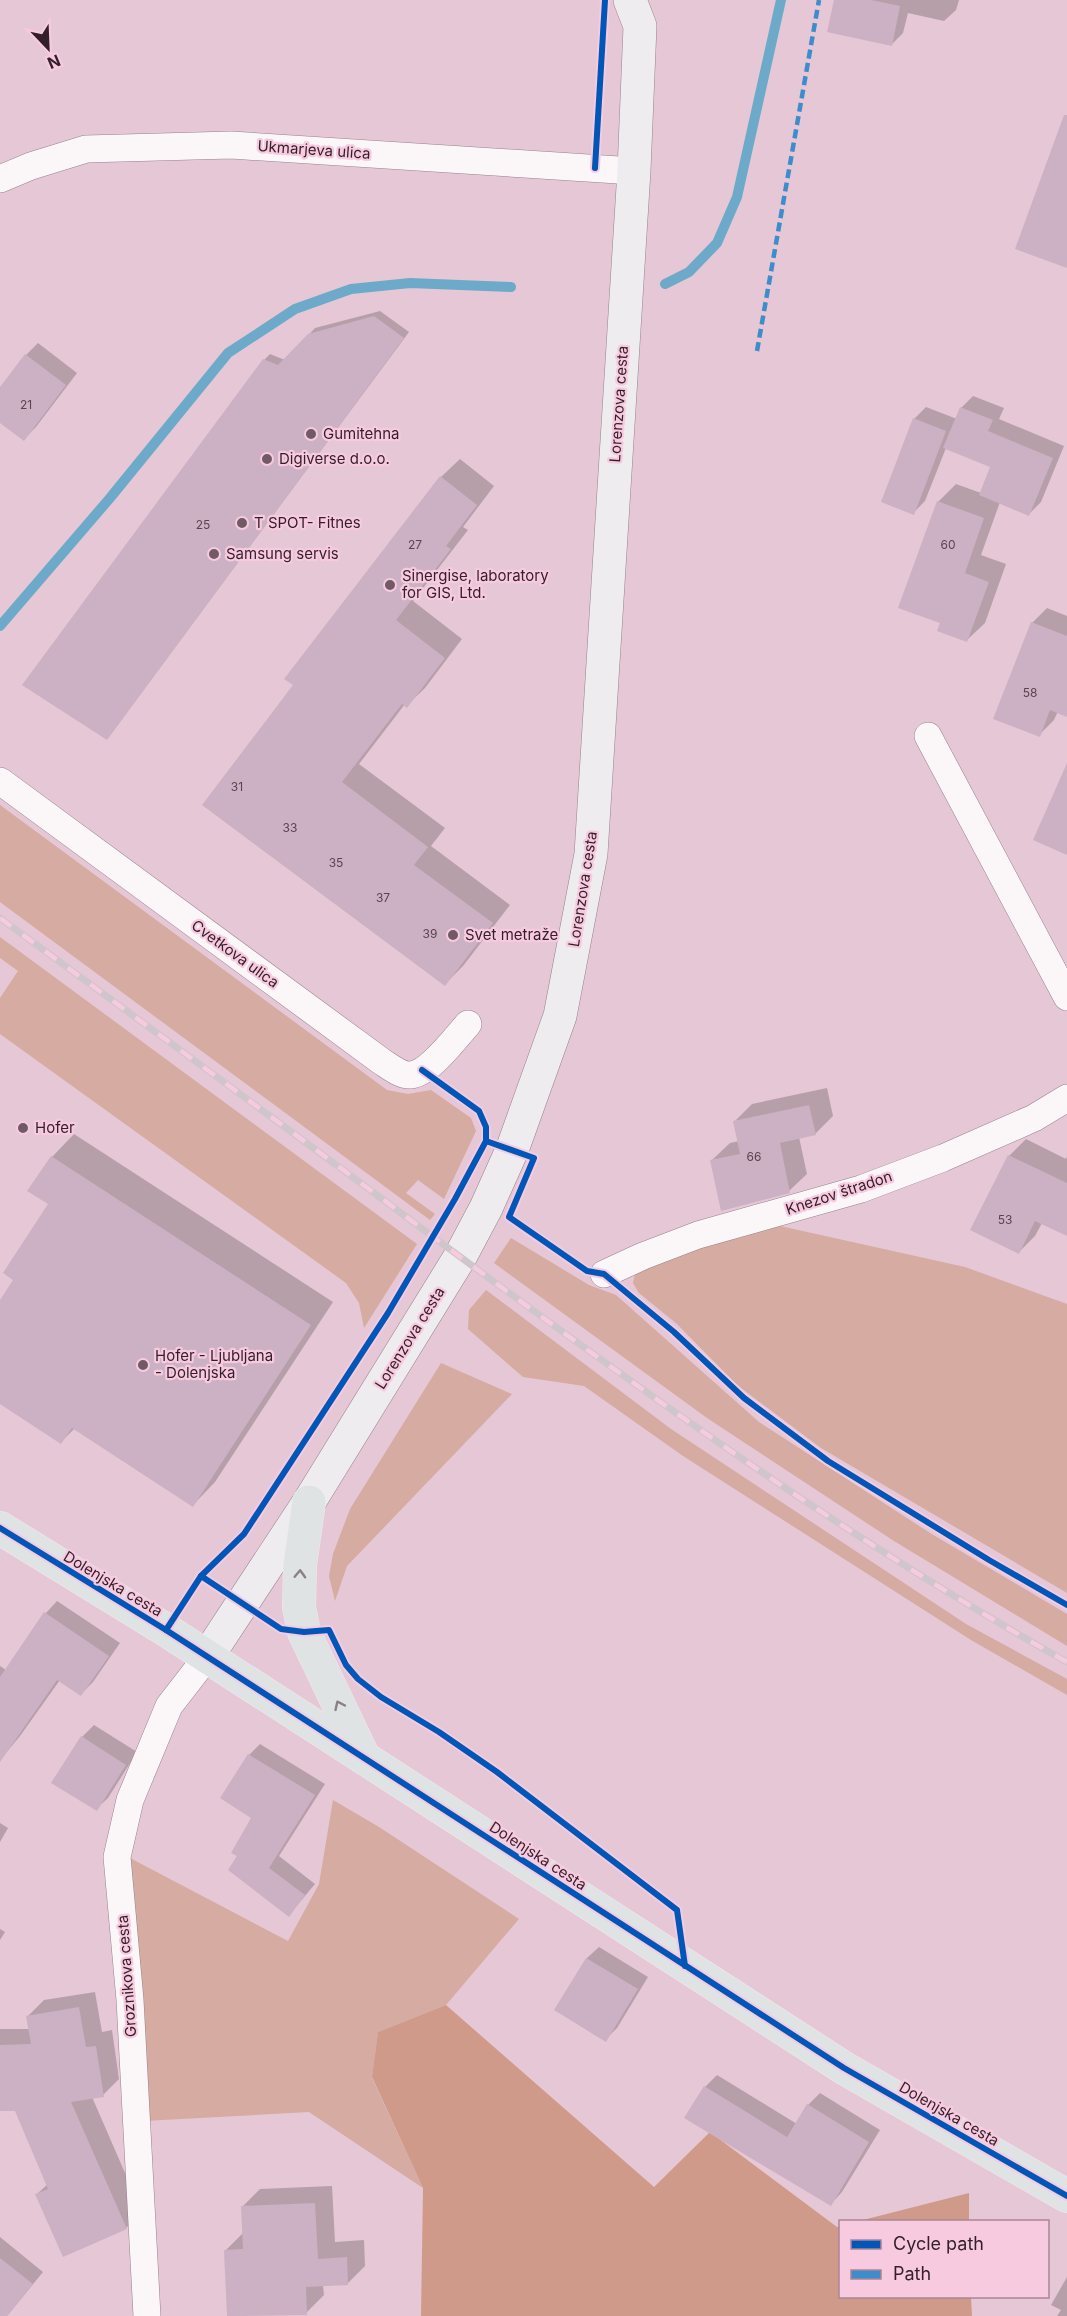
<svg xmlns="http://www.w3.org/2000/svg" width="1067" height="2316" viewBox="0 0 1067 2316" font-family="Inter,sans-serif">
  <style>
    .green { fill: #d5aba2 }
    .forest { fill: #d09a8a }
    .shadow { fill: #0003 }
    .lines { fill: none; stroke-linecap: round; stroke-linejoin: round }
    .stream { stroke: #6daaca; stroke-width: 10 }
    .building { fill: #cbb1c3 }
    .street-casing { stroke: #97818c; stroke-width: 28 }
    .secondary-casing { stroke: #97818c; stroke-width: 34 }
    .primary-casing { stroke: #f3e6ec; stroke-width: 34 }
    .street { stroke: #fbf7f9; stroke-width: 27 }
    .secondary { stroke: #eeecee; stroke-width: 33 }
    .primary { stroke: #e0e3e3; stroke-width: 33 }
    .rail-casing { stroke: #cfc6cb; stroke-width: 7 }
    .rail { stroke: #f8cadf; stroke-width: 4.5; stroke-dasharray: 14; stroke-linecap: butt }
    .quiet { stroke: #3d8dcc; stroke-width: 4.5; stroke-dasharray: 9 4.5; stroke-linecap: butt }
    .cycleway-casing { stroke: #f8cadf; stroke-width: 10 }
    .cycleway { stroke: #0057b8; stroke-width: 6 }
    .oneway { stroke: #8a8186 }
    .poi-dot { fill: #715a65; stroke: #f8cadf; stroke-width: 2 }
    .labels { text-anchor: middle; stroke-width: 4.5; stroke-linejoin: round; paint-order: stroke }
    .number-label { font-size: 12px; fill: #5a4450 }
    .street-label { font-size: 15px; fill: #331f29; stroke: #f8cadf }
    .poi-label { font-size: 15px; fill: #331f29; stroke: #f8cadf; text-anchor: start }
  </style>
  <rect width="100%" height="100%" fill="#e5c7d5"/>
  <g class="green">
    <path d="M 0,805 L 387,1090 L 408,1094 L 431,1090 L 471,1118 L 476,1131 L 444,1199 L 418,1180 L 406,1193 L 435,1214 L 430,1220 L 0,902 Z"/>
    <path d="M 0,937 L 417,1244 L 364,1328 L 359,1303 L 346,1283 L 0,1034 L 0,998 L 18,971 L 0,958 Z"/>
    <path d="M 771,1224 L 965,1267 L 1067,1304 L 1067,1593 L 821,1448 L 737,1385 L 677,1324 L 639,1293 L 633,1283 L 635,1274 C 679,1254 725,1240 771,1224 Z"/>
    <path d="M 511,1238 L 589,1285 L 616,1295 L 759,1422 L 930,1533 L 1067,1614 L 1067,1646 L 894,1541 L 707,1418 L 494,1263 Z"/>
    <path d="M 486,1290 L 671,1429 L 966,1624 L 1067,1679 L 1067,1695 L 971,1640 L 683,1456 L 584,1386 L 523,1377 L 468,1329 L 469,1310 Z"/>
    <path d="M 441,1363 L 512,1394 L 347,1566 L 335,1601 L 329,1576 L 333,1554 L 350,1509 Z"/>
    <path d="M 333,1800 L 379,1827 L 519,1919 L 446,2005 L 378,2032 L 372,2078 L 423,2188 L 309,2112 L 144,2121 L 130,1858 L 288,1941 L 319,1884 Z"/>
  </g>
  <g class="forest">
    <path d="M 446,2005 L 654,2187 L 710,2132 L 837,2227 L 840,2226 L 840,2296 L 971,2297 L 972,2316 L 421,2316 L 423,2188 L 372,2077 L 378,2032 Z"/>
    <path d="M 969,2193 L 969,2221 L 859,2221 Z"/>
  </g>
  <g class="shadow">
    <path d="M 836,0 L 959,0 L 956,10 L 944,21 L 908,13 L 903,33 L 891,45 Z"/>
    <path d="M 380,311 L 409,332 L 112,732 L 264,360 L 270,354 L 285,360 L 315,328 Z"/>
    <path d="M 38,343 L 77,373 L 36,427 L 24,439 L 0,421 L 0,390 L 26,355 Z"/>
    <path d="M 973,396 L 1004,408 L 999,419 L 1064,446 L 1041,502 L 1029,514 L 1000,502 L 981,555 L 1006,564 L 985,623 L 967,640 L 942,622 L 938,502 L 956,484 L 981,493 L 992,466 L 946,448 L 925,501 L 913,513 L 914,419 L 926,407 L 957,419 L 961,408 Z"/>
    <path d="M 460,459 L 494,486 L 463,527 L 468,530 L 413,601 L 462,639 L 425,688 L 406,706 L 405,704 L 359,764 L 445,828 L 431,846 L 510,905 L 463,966 L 445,984 L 205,805 L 295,685 L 286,678 L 441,477 Z"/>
    <path d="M 1047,608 L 1067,616 L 1067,715 L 1058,711 L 1054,720 L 1039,735 L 1032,623 Z"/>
    <path d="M 827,1088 L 833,1116 L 815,1134 L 799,1137 L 807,1174 L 789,1191 L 712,1160 L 730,1143 L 739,1141 L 735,1121 L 752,1104 Z"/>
    <path d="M 74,1134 L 333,1302 L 215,1482 L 193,1505 L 75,1428 L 61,1442 L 0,1403 L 0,1303 L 15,1279 L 50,1204 L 52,1157 Z"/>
    <path d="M 1026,1139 L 1066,1159 L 1067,1156 L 1067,1235 L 1042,1223 L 1035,1236 L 1019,1252 L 972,1230 L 1009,1156 Z"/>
    <path d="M 57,1601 L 120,1643 L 93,1682 L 81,1694 L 60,1680 L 20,1736 L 0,1760 L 0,1666 L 6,1670 L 46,1613 Z"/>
    <path d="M 94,1725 L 137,1752 L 108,1798 L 96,1809 L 82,1737 Z"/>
    <path d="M 260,1744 L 325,1784 L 279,1856 L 315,1884 L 289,1915 L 239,1856 L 253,1817 L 222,1798 L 249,1755 Z"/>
    <path d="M 0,1823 L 8,1828 L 0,1842 Z"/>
    <path d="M 0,1929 L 5,1932 L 0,1940 Z"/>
    <path d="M 599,1947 L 648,1977 L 617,2028 L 605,2040 L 556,2009 L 587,1958 Z"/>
    <path d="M 95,1992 L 102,2032 L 112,2030 L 119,2079 L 103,2095 L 92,2097 L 142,2212 L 126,2228 L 37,2194 L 48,2184 L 16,2109 L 0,2110 L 0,2029 L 30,2029 L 28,2016 L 44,2000 Z"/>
    <path d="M 717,2075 L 797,2124 L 808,2105 L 820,2093 L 880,2130 L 842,2192 L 831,2204 L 705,2087 Z"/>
    <path d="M 332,2186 L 335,2242 L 364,2240 L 365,2266 L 348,2283 L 323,2285 L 324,2295 L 306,2313 L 229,2316 L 226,2250 L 243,2233 L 242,2207 L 260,2189 Z"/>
    <path d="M 0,2237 L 43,2272 L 7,2316 L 0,2316 Z"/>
    <path d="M 1067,2277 L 1067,2316 L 1057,2316 L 1061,2310 L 1051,2305 Z"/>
  </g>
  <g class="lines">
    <g class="stream">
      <path d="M 665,284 L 689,272 L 717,243 L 737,197 L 781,0"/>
      <path d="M 0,626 L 110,498 L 228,353 L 295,309 L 351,289 L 410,283 L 511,287"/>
    </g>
  </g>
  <g class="building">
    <path d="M 834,0 L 871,0 L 900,6 L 892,46 L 827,32 Z"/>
    <path d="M 1064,115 L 1067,115 L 1067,268 L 1015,249 Z"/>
    <path d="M 374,316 L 404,338 L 107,740 L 22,685 L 263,359 L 278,365 L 308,334 Z"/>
    <path d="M 25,354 L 66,385 L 24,441 L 0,423 L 0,387 Z"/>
    <path d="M 960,407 L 993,420 L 988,431 L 1053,458 L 1029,516 L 979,495 L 990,467 L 943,448 Z"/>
    <path d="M 913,418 L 946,431 L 914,515 L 881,502 Z"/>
    <path d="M 440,476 L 477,505 L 446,546 L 451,549 L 396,620 L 445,658 L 407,708 L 402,704 L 342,782 L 428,847 L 414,865 L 493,923 L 445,986 L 202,805 L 293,685 L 284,679 Z"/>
    <path d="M 937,501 L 984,518 L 965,573 L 989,582 L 967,642 L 937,631 L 940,623 L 898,608 Z"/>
    <path d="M 1031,622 L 1067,636 L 1067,717 L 1050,710 L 1040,737 L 993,719 Z"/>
    <path d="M 1067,763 L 1067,855 L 1033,840 Z"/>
    <path d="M 809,1105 L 816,1135 L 780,1143 L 790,1193 L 721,1211 L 710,1160 L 740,1154 L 733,1121 Z"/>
    <path d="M 1008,1155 L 1067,1183 L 1067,1236 L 1035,1221 L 1019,1254 L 970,1230 Z"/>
    <path d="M 51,1156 L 311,1325 L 193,1507 L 72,1428 L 61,1444 L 0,1404 L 0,1300 L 13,1280 L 3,1273 L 48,1204 L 27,1191 Z"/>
    <path d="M 44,1612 L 109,1656 L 81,1696 L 57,1680 L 0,1762 L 0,1677 Z"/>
    <path d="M 81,1736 L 126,1765 L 97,1811 L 51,1783 Z"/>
    <path d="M 248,1754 L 315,1795 L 269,1868 L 305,1895 L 289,1917 L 228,1870 L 237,1856 L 231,1853 L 251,1818 L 220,1798 Z"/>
    <path d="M 586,1958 L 638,1989 L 606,2042 L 554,2010 Z"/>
    <path d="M 79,2007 L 86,2047 L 96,2046 L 104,2097 L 71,2102 L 127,2229 L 63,2257 L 35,2194 L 48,2189 L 15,2111 L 0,2111 L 0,2045 L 31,2044 L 26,2016 Z"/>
    <path d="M 704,2086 L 787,2137 L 807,2104 L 869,2142 L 831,2206 L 684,2118 Z"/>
    <path d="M 315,2203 L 318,2259 L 347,2257 L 348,2285 L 306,2287 L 307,2315 L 227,2316 L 224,2250 L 243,2249 L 241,2206 Z"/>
    <path d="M 0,2258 L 33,2284 L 7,2316 L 0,2316 Z"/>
  </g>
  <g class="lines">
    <g class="street-casing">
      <g id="street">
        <path d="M 0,179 L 31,166 L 86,149 L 231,145 L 634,171"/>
        <path d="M 928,736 L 1067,997"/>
        <path d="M 0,781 L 381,1061 C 389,1066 401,1076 411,1075 C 430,1073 456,1037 468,1024"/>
        <path d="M 604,1274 L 643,1256 L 698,1235 L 861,1189 L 943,1158 L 1034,1118 L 1067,1098"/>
        <path d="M 147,2316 L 130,2000 L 117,1857 L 130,1800 L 169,1706 L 207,1657"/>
      </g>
    </g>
    <g class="secondary-casing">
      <path id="secondary" d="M 207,1657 L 309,1502 L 460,1257 L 486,1208 L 512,1150 L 560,1016 L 591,854 L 634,171 L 640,26 L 630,0"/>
    </g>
    <g class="primary-casing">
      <g id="primary">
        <path d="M 309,1502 L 300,1565 L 299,1607 L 304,1632 L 364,1758"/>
        <path d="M 0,1528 L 166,1630 L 844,2068 L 1067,2196"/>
      </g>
    </g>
    <use href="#street" class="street"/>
    <use href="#secondary" class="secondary"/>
    <use href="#primary" class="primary"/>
    <g class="rail-casing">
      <path id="rail" d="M 0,918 C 144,1024 289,1129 432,1236 C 637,1388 844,1537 1067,1662"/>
    </g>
    <use href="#rail" class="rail"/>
    <path class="quiet" d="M 757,351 L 819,0"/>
    <g class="cycleway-casing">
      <g id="cycleway">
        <path d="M 595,168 L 605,0"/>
        <path d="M 486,1141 L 534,1158 L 509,1217 L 587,1271 L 604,1274 L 674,1332 L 744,1398 L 828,1461 L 989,1560 L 1067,1605"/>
        <path d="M 0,1528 L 166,1630 L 844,2068 L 1067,2196"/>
        <path d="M 201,1576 L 281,1629 L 304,1632 L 329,1630 L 346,1665 L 358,1679 L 381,1697 L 439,1732 L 497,1772 L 677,1910 L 685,1966"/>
        <path d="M 166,1630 L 201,1576 L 244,1534 L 388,1313 L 455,1199 L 486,1141 L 486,1127 L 479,1111 L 422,1070"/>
      </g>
    </g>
    <use href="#cycleway" class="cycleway"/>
  </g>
  <defs><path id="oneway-chevron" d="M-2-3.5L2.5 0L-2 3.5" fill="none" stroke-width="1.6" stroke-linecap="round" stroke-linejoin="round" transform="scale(1.5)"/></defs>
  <g class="oneway">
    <use href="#oneway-chevron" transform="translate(300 1574) rotate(-88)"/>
    <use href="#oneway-chevron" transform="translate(339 1705) rotate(-115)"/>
  </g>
  <g class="poi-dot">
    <circle cx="311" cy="434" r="6"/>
    <circle cx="267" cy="459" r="6"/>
    <circle cx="242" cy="523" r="6"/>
    <circle cx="214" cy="554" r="6"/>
    <circle cx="390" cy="585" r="6"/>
    <circle cx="453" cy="935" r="6"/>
    <circle cx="23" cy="1128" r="6"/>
    <circle cx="143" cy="1365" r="6"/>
  </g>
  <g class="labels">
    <g class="number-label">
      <text x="26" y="409">21</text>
      <text x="203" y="529">25</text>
      <text x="415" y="549">27</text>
      <text x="948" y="549">60</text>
      <text x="1030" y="697">58</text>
      <text x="237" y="791">31</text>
      <text x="290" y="832">33</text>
      <text x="336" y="867">35</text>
      <text x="383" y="902">37</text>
      <text x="430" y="938">39</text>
      <text x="754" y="1161">66</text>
      <text x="1005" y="1224">53</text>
    </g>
    <g class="street-label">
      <text transform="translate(314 150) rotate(4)" y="5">Ukmarjeva ulica</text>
      <text transform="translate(619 404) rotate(-86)" y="5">Lorenzova cesta</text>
      <text transform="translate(583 889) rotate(-81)" y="5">Lorenzova cesta</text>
      <text transform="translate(235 954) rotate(36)" y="5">Cvetkova ulica</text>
      <text transform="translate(839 1193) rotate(-18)" y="5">Knezov štradon</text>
      <text transform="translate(410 1338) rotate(-58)" y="5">Lorenzova cesta</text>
      <text transform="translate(113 1584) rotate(31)" y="5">Dolenjska cesta</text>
      <text transform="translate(538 1856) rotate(33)" y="5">Dolenjska cesta</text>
      <text transform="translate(127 1976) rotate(-94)" y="5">Groznikova cesta</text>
      <text transform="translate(949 2114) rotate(30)" y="5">Dolenjska cesta</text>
    </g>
    <g class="poi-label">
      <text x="323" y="439">Gumitehna</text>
      <text x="279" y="464">Digiverse d.o.o.</text>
      <text x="254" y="528">T SPOT- Fitnes</text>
      <text x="226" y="559">Samsung servis</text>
      <text x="402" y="581">Sinergise, laboratory<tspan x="402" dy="17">for GIS, Ltd.</tspan></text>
      <text x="465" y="940">Svet metraže</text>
      <text x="35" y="1133">Hofer</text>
      <text x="155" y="1361">Hofer - Ljubljana<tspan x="155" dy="17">- Dolenjska</tspan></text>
    </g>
  </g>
  <rect x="839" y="2220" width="210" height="78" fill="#f8cadf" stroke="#a98696" stroke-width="1.5"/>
  <rect x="851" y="2240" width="30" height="9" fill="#0057b8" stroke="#a98696" stroke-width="1.5"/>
  <text x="893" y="2250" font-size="18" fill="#331f29">Cycle path</text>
  <rect x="851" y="2270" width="30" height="9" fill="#3d8dcc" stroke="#a98696" stroke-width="1.5"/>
  <text x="893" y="2280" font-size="18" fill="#331f29">Path</text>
  <g transform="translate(48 48) rotate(157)" stroke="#f8cadf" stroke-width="4.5" paint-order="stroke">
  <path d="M0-4.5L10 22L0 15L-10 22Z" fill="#331f29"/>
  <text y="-9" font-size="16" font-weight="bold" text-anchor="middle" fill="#331f29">N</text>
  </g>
</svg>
